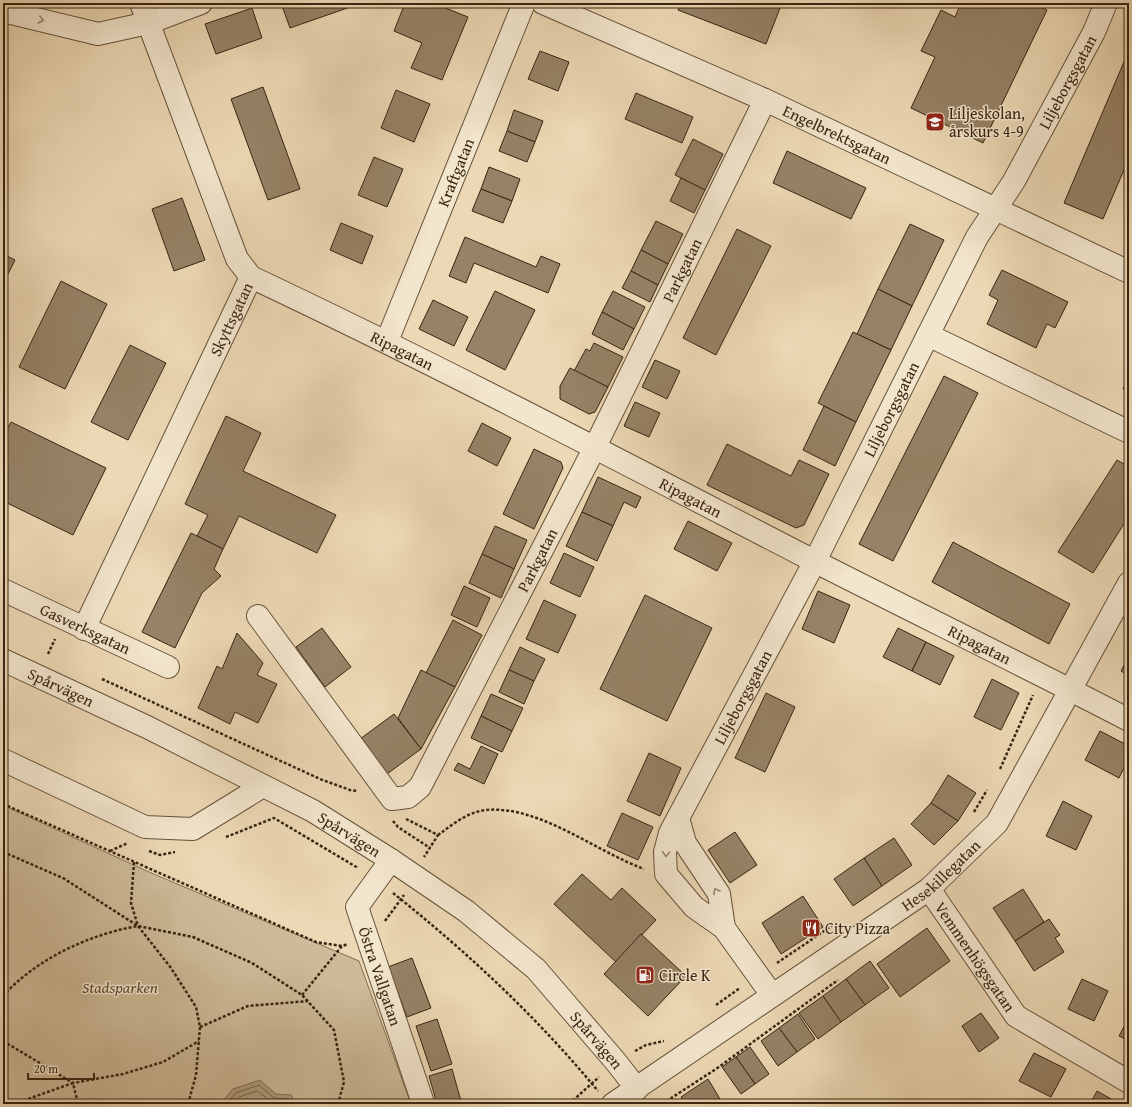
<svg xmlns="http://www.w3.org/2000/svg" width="1132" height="1107" viewBox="0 0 1132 1107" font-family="'Gentium Book Plus',serif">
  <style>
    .green { fill: #cdba98; stroke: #827054 }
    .water { fill: #af9b7d; stroke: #7f6c52 }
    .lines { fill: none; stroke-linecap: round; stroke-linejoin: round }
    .shore { stroke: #746047; stroke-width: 1 }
    .building { fill: #968266; stroke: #382511 }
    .minor-casing { stroke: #65523a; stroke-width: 24 }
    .path { stroke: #382511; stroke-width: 2.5; stroke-dasharray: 3 2; stroke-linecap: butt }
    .minor { stroke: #f3e6ce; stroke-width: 22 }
    .oneway { stroke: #968670 }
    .labels { text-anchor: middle; stroke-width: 3; stroke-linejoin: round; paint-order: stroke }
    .street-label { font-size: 16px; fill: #382511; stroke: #f3e6ce }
    .poi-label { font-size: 16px; fill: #382511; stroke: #f3e6ce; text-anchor: start }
    .park-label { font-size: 16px; font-style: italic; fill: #5d4a33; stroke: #f3e6ce }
  </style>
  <rect width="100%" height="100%" fill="#ecd8b4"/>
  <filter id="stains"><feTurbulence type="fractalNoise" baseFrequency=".005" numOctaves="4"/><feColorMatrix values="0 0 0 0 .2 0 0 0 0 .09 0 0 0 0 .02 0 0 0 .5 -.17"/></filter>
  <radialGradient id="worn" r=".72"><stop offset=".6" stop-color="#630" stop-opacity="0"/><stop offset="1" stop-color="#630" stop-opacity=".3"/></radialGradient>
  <path class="green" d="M 3,805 L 149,872 L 359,961 L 411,1104 L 3,1104 Z"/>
  <path class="water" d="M 260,1080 L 276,1094 L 291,1095 L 295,1104 L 220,1104 L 233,1089 Z"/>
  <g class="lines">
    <g class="shore">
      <path d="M 226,1104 L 236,1093 L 259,1085 L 274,1098 L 288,1099 L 290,1104"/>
      <path d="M 232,1104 L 239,1097 L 257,1091 L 272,1102 L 285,1104"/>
    </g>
  </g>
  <g class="building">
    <path d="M 281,3 L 355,3 L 356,5 L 290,28 Z"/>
    <path d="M 405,3 L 433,3 L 468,17 L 442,80 L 411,68 L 422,43 L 394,31 Z"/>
    <path d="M 681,3 L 782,3 L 766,44 L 678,10 Z"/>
    <path d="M 961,3 L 1032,3 L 1047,10 L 983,143 L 911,108 L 935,57 L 921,51 L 941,10 L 955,17 Z"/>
    <path d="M 252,8 L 262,38 L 216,54 L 205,24 Z"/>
    <path d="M 1129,50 L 1129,158 L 1103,219 L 1064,203 Z"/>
    <path d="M 540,51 L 569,62 L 558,91 L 528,79 Z"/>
    <path d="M 263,87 L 300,189 L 268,200 L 231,99 Z"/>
    <path d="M 396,90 L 430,104 L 414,142 L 381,128 Z"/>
    <path d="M 636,93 L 693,117 L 682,143 L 625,119 Z"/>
    <path d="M 514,110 L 543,121 L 535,142 L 507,131 Z"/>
    <path d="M 507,131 L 535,142 L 527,162 L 499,151 Z"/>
    <path d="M 693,139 L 723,154 L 705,190 L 675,175 Z"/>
    <path d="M 787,151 L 866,188 L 851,219 L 773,183 Z"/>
    <path d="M 374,157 L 403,169 L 387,207 L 358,195 Z"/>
    <path d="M 489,167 L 520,179 L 512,201 L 481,189 Z"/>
    <path d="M 681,178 L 705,190 L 694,213 L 670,201 Z"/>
    <path d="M 481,189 L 512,201 L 503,223 L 472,211 Z"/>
    <path d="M 182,198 L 205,260 L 174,271 L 152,209 Z"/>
    <path d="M 656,221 L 683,234 L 668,264 L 641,250 Z"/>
    <path d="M 341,223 L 373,236 L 362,264 L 330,250 Z"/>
    <path d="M 910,224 L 944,240 L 912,306 L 878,289 Z"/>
    <path d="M 737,229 L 771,246 L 716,355 L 683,338 Z"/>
    <path d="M 465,237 L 536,267 L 541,256 L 560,264 L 548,293 L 474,263 L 466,283 L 449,276 Z"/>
    <path d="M 641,250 L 668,264 L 658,285 L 631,271 Z"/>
    <path d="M 3,254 L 15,260 L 3,284 Z"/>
    <path d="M 1002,270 L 1068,302 L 1055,328 L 1047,324 L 1036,348 L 987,324 L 998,300 L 989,295 Z"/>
    <path d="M 631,271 L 658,285 L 650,302 L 622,288 Z"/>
    <path d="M 61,281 L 107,304 L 65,389 L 19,367 Z"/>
    <path d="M 878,289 L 912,306 L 891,350 L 857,334 Z"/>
    <path d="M 495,291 L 535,310 L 505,370 L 466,350 Z"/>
    <path d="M 613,291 L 645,307 L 634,329 L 602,312 Z"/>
    <path d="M 433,300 L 468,317 L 454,346 L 419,329 Z"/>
    <path d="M 602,312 L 634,329 L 623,350 L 592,334 Z"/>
    <path d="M 853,332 L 891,350 L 856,422 L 818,403 Z"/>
    <path d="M 594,343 L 623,357 L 608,387 L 574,371 L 586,349 L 590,351 Z"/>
    <path d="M 130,345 L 166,363 L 128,440 L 91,422 Z"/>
    <path d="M 1129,353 L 1129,362 L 1125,361 Z"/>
    <path d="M 655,360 L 680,371 L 667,399 L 642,387 Z"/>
    <path d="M 570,368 L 608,387 L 595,412 L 589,414 L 560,399 L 560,386 Z"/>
    <path d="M 944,376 L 978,393 L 893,561 L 859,544 Z"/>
    <path d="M 1129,376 L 1129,392 L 1123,389 Z"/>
    <path d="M 635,402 L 660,413 L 649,437 L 624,426 Z"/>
    <path d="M 824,406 L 856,422 L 835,466 L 803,450 Z"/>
    <path d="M 226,416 L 261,433 L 243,471 L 336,515 L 317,553 L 239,516 L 223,549 L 197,536 L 208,515 L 185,504 Z"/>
    <path d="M 11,422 L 106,468 L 73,535 L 3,501 L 3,437 Z"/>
    <path d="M 482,423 L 511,438 L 497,466 L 468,451 Z"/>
    <path d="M 727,444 L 791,476 L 799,460 L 829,474 L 804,525 L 796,528 L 707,485 Z"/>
    <path d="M 534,449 L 561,462 L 563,468 L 534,529 L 503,514 Z"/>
    <path d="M 1117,460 L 1129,467 L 1129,516 L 1093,573 L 1058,552 Z"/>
    <path d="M 598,477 L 641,497 L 636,508 L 624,502 L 613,526 L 582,512 Z"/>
    <path d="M 582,512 L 613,526 L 597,561 L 566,546 Z"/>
    <path d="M 688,521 L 732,543 L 717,571 L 674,549 Z"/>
    <path d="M 495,526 L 527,540 L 514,569 L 482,554 Z"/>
    <path d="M 191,533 L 223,549 L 214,569 L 221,576 L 202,593 L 175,648 L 142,632 Z"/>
    <path d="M 953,542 L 1070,604 L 1049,644 L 932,582 Z"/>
    <path d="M 564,553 L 594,567 L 580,597 L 550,583 Z"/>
    <path d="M 482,554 L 514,569 L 501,598 L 469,583 Z"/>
    <path d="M 464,586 L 490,598 L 477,627 L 451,615 Z"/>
    <path d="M 818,591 L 850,605 L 834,643 L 802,629 Z"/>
    <path d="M 645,595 L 712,628 L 667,721 L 600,689 Z"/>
    <path d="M 544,600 L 576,615 L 558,653 L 526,639 Z"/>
    <path d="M 453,620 L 482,635 L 455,687 L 426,673 Z"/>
    <path d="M 322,628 L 351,667 L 325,687 L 296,647 Z"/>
    <path d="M 898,628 L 926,642 L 912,671 L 883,657 Z"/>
    <path d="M 237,633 L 263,663 L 257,675 L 277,684 L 258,723 L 235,712 L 230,724 L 198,708 L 217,666 L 222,669 Z"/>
    <path d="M 926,642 L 954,656 L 940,685 L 912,671 Z"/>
    <path d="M 520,647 L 545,659 L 534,681 L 509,670 Z"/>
    <path d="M 1129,656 L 1129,676 L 1121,671 Z"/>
    <path d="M 421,670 L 455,687 L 421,749 L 398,718 Z"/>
    <path d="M 509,670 L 534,681 L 524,704 L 499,692 Z"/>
    <path d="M 992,679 L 1019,693 L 1001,730 L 974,717 Z"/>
    <path d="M 766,693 L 795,707 L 765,772 L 735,758 Z"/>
    <path d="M 491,694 L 523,708 L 512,731 L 481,716 Z"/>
    <path d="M 394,714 L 421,749 L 387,774 L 360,739 Z"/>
    <path d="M 481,716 L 512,731 L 502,752 L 471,738 Z"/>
    <path d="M 1100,731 L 1129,746 L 1129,758 L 1119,778 L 1085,760 Z"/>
    <path d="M 481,746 L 498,754 L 484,784 L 454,770 L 458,763 L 470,769 Z"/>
    <path d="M 649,753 L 681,768 L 660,816 L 627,801 Z"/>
    <path d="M 948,775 L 976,793 L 958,821 L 931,803 Z"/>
    <path d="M 1063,801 L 1092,816 L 1076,850 L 1046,836 Z"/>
    <path d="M 931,803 L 958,821 L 934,845 L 911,824 Z"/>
    <path d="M 622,813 L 653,827 L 638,860 L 607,846 Z"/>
    <path d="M 735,832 L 757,865 L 730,883 L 708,850 Z"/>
    <path d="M 894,838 L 912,865 L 882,886 L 864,858 Z"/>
    <path d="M 864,858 L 882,886 L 853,906 L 834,879 Z"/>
    <path d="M 582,874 L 611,900 L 622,888 L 656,920 L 616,962 L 554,904 Z"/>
    <path d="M 1023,889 L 1044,922 L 1015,941 L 993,908 Z"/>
    <path d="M 803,896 L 823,927 L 781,954 L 762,923 Z"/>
    <path d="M 1049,919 L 1060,935 L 1055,938 L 1064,952 L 1034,971 L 1015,941 Z"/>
    <path d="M 927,928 L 950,961 L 900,997 L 877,964 Z"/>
    <path d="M 641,934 L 686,976 L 648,1016 L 604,974 Z"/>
    <path d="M 412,958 L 431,1008 L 407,1017 L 388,967 Z"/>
    <path d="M 870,961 L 889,988 L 865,1005 L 846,979 Z"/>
    <path d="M 846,979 L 865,1005 L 841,1022 L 823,996 Z"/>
    <path d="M 1082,979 L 1108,991 L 1094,1021 L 1068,1009 Z"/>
    <path d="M 823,996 L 841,1022 L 818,1039 L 799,1013 Z"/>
    <path d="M 981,1013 L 999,1038 L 979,1052 L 962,1026 Z"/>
    <path d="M 798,1014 L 815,1039 L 797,1052 L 779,1028 Z"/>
    <path d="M 1129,1017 L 1129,1041 L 1119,1036 Z"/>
    <path d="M 437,1019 L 452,1064 L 431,1071 L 416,1026 Z"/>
    <path d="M 779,1028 L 797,1052 L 778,1066 L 761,1041 Z"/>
    <path d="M 750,1047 L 769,1074 L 755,1084 L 736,1057 Z"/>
    <path d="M 1034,1053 L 1066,1069 L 1051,1097 L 1019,1081 Z"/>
    <path d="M 736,1057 L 755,1084 L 741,1094 L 722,1067 Z"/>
    <path d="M 452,1069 L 461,1101 L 450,1104 L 437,1104 L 429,1076 Z"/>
    <path d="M 708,1079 L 723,1104 L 686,1104 L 681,1097 Z"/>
    <path d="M 1097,1091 L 1120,1104 L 1090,1104 Z"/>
  </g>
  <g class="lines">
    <g class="minor-casing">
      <g id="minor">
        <path id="s1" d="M 543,3 L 765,100 L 1129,272"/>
        <path d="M 3,11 L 98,34 L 148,23 L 201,3"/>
        <path id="s2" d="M 251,277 C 442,367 628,465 816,562 C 920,615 1025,666 1129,720"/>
        <path d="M 928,335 L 1129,432"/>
        <path id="s3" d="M 387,341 L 524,3"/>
        <path id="s4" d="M 3,590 L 168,667"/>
        <path id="s5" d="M 258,616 L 392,799 L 408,797 L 420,787 L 595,447 L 765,100"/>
        <path id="s6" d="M 84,629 L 251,277 L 237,259 L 141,3"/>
        <path id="s7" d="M 3,660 L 147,727 L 313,811 L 391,860 L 466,911 L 536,969 L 616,1062 L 637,1089"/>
        <path d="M 3,760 L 145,827 L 193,829 L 263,786"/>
        <path d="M 678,818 L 685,843 L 719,894 L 724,928"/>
        <path id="s8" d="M 391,860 L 357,907 L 422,1100"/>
        <path id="s9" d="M 929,889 L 1016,1016 L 1129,1082"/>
        <path id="s10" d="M 772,995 L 724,928 L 694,907 L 666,874 L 665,852 L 670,833 L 815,561 L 977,237 L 1014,181 L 1094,32 L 1106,3"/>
        <path id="s11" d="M 613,1104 L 929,889 L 997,823 L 1129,583"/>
      </g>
    </g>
    <g class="path">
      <path d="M 48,654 L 55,639"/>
      <path d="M 102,679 L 320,779 L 350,790 L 358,791"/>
      <path d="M 1000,769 L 1033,695"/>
      <path d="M 3,804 L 316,942 L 342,946"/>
      <path d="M 974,812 L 987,790"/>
      <path d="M 406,819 L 438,835 L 424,857"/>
      <path d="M 393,821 L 398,827 L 430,848"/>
      <path d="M 438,835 C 452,825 467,812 486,810 C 539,805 595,851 644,869"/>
      <path d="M 226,837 L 274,818 L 358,868"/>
      <path d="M 110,851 L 128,843"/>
      <path d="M 149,851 L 160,855 L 175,852"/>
      <path d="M 3,852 L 63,878 L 138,926 L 193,937 L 252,963 L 302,995 L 334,1030 L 344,1082 L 338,1104"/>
      <path d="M 134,862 L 131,903 L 138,926"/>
      <path d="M 393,893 C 467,952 537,1017 598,1091"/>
      <path d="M 385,921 L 404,895"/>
      <path d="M 777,963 L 836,923"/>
      <path d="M 302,995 L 342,946 L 348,944"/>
      <path d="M 3,996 C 36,959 90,934 138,926 L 171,968 L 196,1007 L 200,1027 L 196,1075 L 188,1104"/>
      <path d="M 716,1005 L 740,988"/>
      <path d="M 200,1027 L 248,1006 L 308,1001"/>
      <path d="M 3,1041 L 73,1083 L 123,1074 L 163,1062 L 199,1041"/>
      <path d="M 635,1051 L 646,1045 L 664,1041"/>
      <path d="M 14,1104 L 73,1083 L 78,1104"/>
      <path d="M 569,1104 L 599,1077"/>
      <path d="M 662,1104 L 716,1069 L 838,980"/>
    </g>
    <use href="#minor" class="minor"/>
  </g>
  <defs><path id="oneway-chevron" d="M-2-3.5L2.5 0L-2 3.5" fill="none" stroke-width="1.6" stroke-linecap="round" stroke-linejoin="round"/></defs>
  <g class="oneway">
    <use href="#oneway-chevron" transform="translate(41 20) rotate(14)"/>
    <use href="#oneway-chevron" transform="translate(666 854) rotate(93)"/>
    <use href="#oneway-chevron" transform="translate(716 891) rotate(-119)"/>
  </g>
  <defs>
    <g id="school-square" transform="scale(1)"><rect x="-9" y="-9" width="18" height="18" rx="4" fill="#8f2418" stroke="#f3e6ce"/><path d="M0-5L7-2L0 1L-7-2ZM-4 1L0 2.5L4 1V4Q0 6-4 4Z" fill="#fff"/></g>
    <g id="restaurant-square" transform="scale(1)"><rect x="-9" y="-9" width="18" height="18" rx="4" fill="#8f2418" stroke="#f3e6ce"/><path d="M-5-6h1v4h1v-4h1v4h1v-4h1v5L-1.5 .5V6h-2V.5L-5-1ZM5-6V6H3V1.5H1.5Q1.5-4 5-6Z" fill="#fff"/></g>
    <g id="fuel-square" transform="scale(1)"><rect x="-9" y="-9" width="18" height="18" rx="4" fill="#8f2418" stroke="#f3e6ce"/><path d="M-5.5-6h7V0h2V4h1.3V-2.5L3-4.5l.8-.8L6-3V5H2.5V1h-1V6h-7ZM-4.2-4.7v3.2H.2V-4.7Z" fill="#fff"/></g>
  </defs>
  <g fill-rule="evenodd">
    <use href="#school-square" x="935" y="122"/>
    <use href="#restaurant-square" x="811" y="928"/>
    <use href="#fuel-square" x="645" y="975"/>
  </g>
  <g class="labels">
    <g class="street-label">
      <text dy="6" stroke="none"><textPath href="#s10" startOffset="1054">Liljeborgsgatan</textPath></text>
      <text dy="6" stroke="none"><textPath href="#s1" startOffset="322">Engelbrektsgatan</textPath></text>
      <text dy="6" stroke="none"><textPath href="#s3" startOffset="182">Kraftgatan</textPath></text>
      <text dy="6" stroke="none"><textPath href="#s5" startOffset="838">Parkgatan</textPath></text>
      <text dy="6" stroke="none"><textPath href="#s6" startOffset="343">Skyttsgatan</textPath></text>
      <text dy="6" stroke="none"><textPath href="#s2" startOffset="168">Ripagatan</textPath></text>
      <text dy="6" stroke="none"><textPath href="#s10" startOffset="682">Liljeborgsgatan</textPath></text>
      <text dy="6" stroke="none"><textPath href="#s2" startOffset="492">Ripagatan</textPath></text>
      <text dy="6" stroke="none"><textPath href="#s5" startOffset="514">Parkgatan</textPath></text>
      <text dy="6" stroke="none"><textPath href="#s4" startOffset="91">Gasverksgatan</textPath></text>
      <text dy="6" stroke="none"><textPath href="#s2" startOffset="816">Ripagatan</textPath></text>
      <text dy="6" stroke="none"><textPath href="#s7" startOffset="64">Spårvägen</textPath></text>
      <text dy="6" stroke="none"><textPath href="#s10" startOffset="358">Liljeborgsgatan</textPath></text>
      <text dy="6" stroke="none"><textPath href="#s7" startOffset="388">Spårvägen</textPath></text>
      <text dy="6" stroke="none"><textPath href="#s11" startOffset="400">Hesekillegatan</textPath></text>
      <text dy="6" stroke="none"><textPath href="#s9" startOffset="82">Vemmenhögsgatan</textPath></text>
      <text dy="6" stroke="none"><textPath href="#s8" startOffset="131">Östra Vallgatan</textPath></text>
      <text dy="6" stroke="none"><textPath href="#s7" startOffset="712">Spårvägen</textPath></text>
    </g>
    <g class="poi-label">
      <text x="949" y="119">Liljeskolan,<tspan x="949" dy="18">årskurs 4-9</tspan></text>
      <text x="825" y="934">City Pizza</text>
      <text x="659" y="981">Circle K</text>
    </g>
    <g class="park-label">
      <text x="120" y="993">Stadsparken</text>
    </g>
  </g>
  <rect width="1132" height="1107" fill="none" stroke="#ecd8b4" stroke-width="16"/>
  <rect x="4" y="4" width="1124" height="1099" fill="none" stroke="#382511" stroke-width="2"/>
  <rect x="8" y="8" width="1116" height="1091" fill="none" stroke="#382511"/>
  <path d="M28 1073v6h66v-6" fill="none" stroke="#382511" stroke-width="2"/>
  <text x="34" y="1073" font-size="12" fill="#382511" stroke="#f3e6ce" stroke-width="3" paint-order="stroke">20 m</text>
  <rect width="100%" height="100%" filter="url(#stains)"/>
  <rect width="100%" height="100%" fill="url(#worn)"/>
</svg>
